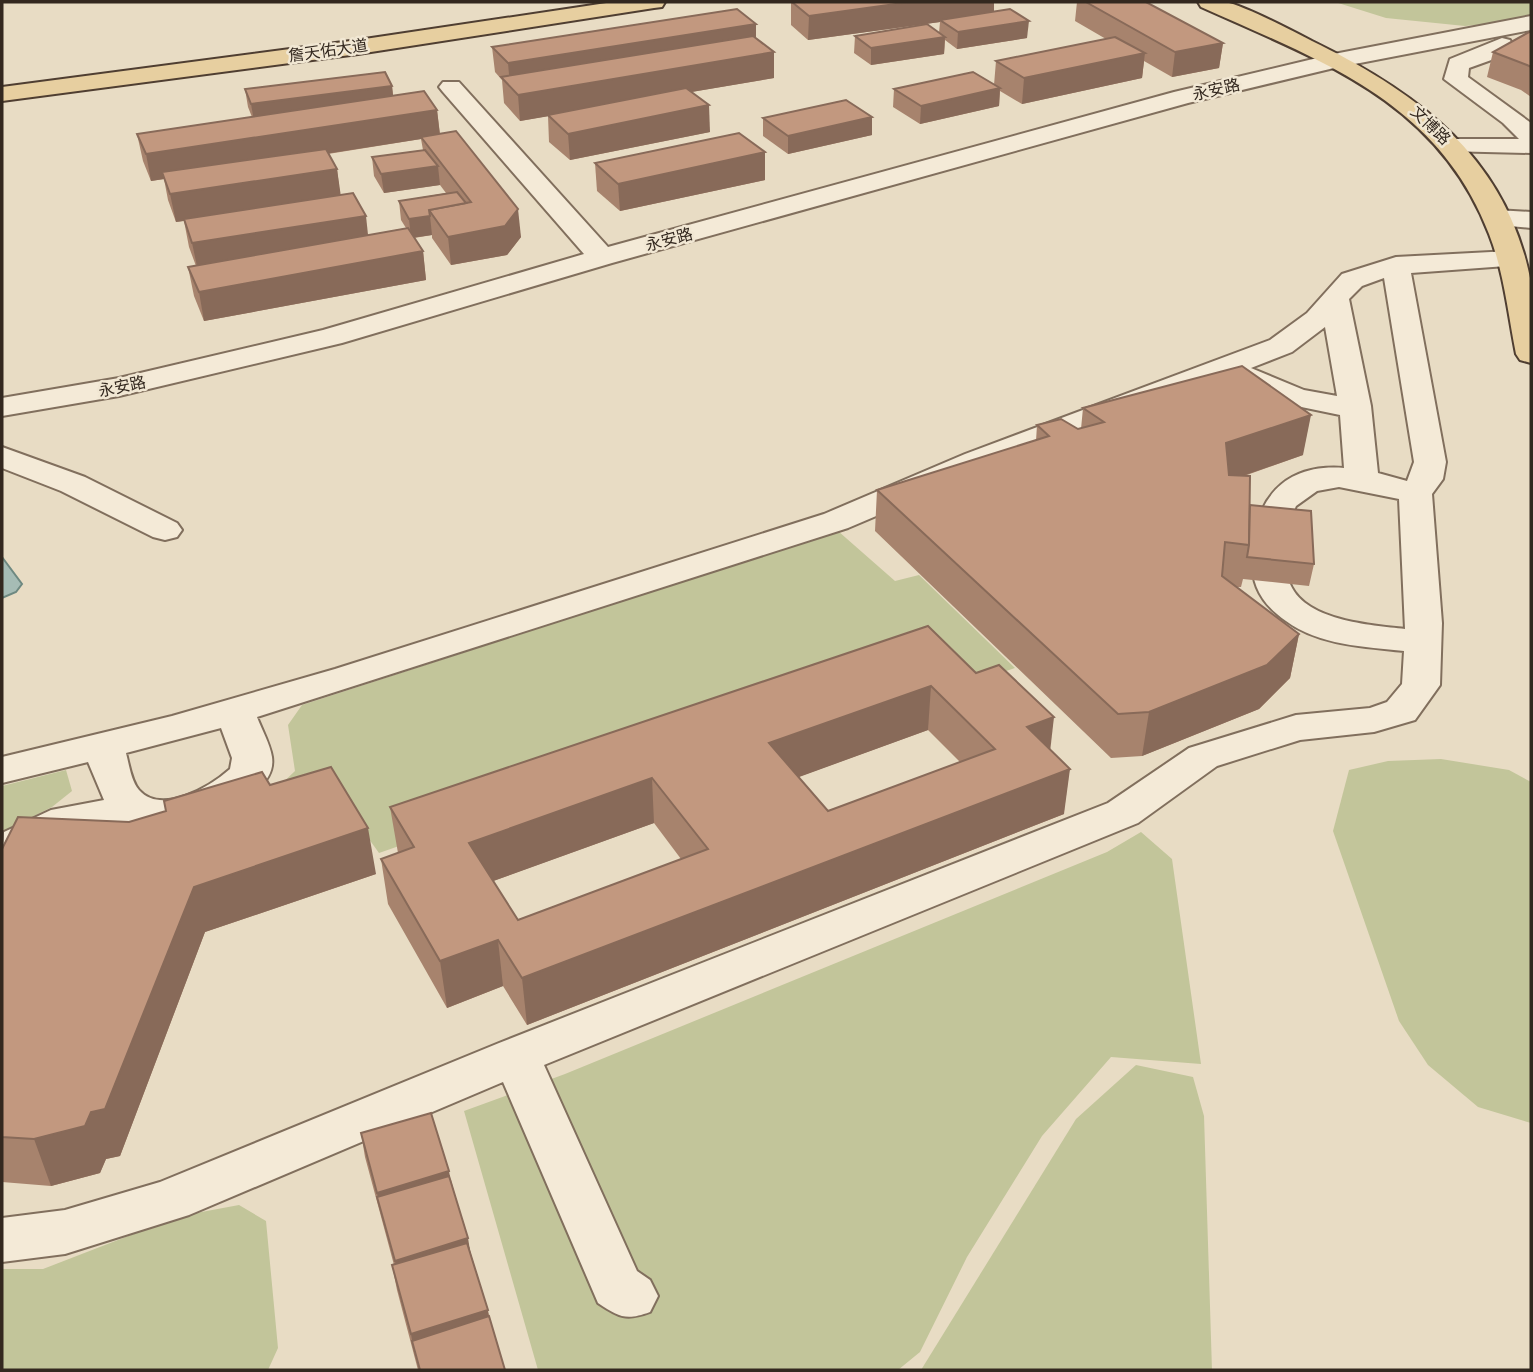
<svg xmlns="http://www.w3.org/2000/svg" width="1533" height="1372" viewBox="0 0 1533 1372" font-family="Bitter,'Noto Sans SC',serif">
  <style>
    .green { fill: #c2c59a }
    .water { fill: #a6bcb5; stroke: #6e8981; stroke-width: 2 }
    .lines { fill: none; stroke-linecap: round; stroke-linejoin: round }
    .minor-casing { stroke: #816f5d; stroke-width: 4 }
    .major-casing { stroke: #4f3e31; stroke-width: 4 }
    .minor { fill: #f4ead7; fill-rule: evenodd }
    .major { fill: #e7cfa0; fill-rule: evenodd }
    .wall { fill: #a7836d; fill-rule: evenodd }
    .shaded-wall { fill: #886a59 }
    .building { fill: #c2987f; stroke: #886a59; stroke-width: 2; fill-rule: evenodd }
    .labels { text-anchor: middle; stroke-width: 5; stroke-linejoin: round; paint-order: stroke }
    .far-street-label { font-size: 16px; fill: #33281f; stroke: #f1e7d3 }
  </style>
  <rect width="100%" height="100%" fill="#e8dcc4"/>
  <g class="green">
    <path d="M 1335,2 L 1531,2 L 1531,15 L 1498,23 L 1465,26 L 1386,18 Z"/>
    <path d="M 838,531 L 895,581 L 919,575 L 1015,668 L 950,690 L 920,664 L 379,853 L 346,807 L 271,794 L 295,771 L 288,725 L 302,705 Z"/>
    <path d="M 1441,759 L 1509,770 L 1531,782 L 1531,1123 L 1478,1107 L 1428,1065 L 1399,1021 L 1333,831 L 1349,770 L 1388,761 Z"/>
    <path d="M 66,770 L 72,791 L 52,807 L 2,832 L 2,786 Z"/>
    <path d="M 1141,832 L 1172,859 L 1201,1064 L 1111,1057 L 1042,1136 L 967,1257 L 920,1352 L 898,1370 L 538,1370 L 464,1111 L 565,1074 L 1107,852 Z"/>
    <path d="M 1136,1065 L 1193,1077 L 1204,1116 L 1212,1370 L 921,1370 L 1076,1119 Z"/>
    <path d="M 239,1205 L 266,1221 L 278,1348 L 268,1370 L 2,1370 L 2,1269 L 43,1269 L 180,1216 Z"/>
  </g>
  <path class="water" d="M 2,557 L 22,584 L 16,592 L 2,598 Z"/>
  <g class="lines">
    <g class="minor-casing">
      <g id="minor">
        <path d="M 1531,16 L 1531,30 L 1334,68 L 1188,103 L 612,263 L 342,343 L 119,396 L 2,416 L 2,398 L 119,378 L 323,330 L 584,254 L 443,92 L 439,87 L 443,82 L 459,82 L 608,247 L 1174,92 L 1334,54 Z"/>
        <path d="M 1502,38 L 1510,40 L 1513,45 L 1508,54 L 1469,68 L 1468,77 L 1531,123 L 1531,153 L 1444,151 L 1441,146 L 1444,141 L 1453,139 L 1519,139 L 1503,123 L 1444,79 L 1450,59 Z"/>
        <path d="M 1496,210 L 1531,212 L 1531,228 L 1487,224 L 1483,218 L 1487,212 Z"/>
        <path d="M 1510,251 L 1520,253 L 1524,259 L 1520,265 L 1411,273 L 1446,462 L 1443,479 L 1432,494 L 1442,623 L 1440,685 L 1415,720 L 1374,732 L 1300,740 L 1217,766 L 1138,823 L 544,1065 L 637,1271 L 650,1280 L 658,1296 L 650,1312 C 626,1321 619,1317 598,1303 L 503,1082 L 189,1215 L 65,1254 L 2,1262 L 2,1218 L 65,1210 L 160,1182 L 499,1043 L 1108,803 L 1189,748 L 1296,715 L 1370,708 L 1387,702 L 1402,684 L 1404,651 C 1365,647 1318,645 1286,621 C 1256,600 1249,578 1253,543 C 1260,491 1291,464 1344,468 L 1340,415 L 1282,403 L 1224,378 L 989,468 L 848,528 L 257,717 C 262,730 270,744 272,757 C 274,771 267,781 257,790 C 204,839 142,818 78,831 C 49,837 30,861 2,869 L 4,832 L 51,810 L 104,800 L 88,762 L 2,783 L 2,757 L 172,716 L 335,669 L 824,514 L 965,454 L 1270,340 L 1307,313 L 1342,274 L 1396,257 ZM 1384,278 L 1414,462 L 1407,481 L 1378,473 L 1371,406 L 1349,299 L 1362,286 ZM 1325,327 L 1337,396 L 1304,390 L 1251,368 L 1292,352 ZM 1339,487 L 1399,499 L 1405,629 C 1371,625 1302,621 1289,581 C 1285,571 1287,559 1288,549 C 1289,534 1290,519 1296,506 L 1317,491 ZM 221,728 L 232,758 L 230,769 C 211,786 162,816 139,790 C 131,781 129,764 126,753 Z"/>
        <path d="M 2,447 L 85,477 L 177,523 L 182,530 L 177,537 L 165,540 L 153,537 L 61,491 L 2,468 Z"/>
      </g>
    </g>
    <g class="major-casing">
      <g id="major">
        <path d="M 613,2 L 665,2 L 662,7 L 654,8 L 358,54 L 2,101 L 2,87 L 358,40 Z"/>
        <path d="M 1198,2 C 1206,2 1217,0 1225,2 C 1243,5 1293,31 1312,41 C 1419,93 1508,159 1531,283 C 1533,308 1531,337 1531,363 L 1520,360 L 1516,354 C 1508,314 1504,272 1489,234 C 1438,101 1321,61 1201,7 Z"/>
      </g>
    </g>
    <use href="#minor" class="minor"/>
    <use href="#major" class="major"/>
  </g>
  <g class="wall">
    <path d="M 791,2 L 994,2 L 994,11 L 1027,38 L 957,49 L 945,40 L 944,54 L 871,65 L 854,53 L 855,36 L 939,33 L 940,22 L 808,40 L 791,25 Z"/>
    <path d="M 1077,2 L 1146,2 L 1223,43 L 1219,68 L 1172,77 L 1144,61 L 1142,78 L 1022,104 L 1000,91 L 999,106 L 920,124 L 893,107 L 894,89 L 994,85 L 996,61 L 1106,39 L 1075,21 Z"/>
    <path d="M 756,24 L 756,38 L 774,78 L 691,92 L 710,132 L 570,160 L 549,142 L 548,116 L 520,121 L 504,103 L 502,80 L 495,72 L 492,47 Z"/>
    <path d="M 1531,31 L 1531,97 L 1521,90 L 1487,77 L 1493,52 Z"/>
    <path d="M 392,86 L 393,96 L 437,110 L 440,134 L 521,237 L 507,255 L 451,265 L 432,238 L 432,235 L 414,238 L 423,251 L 426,280 L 204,321 L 194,296 L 188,267 L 196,266 L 189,247 L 184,221 L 176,222 L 168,200 L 164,179 L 151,181 L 143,161 L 137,134 L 252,117 L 248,107 L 245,89 ZM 421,139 L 423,150 L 372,157 L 374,176 L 384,193 L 440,185 L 446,193 L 399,201 L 401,220 L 406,228 L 368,235 L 340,195 L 337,169 L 328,154 Z"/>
    <path d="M 763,118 L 872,135 L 788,154 L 763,136 Z"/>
    <path d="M 765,152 L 765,180 L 620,211 L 597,191 L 595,163 Z"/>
    <path d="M 1083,408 L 1303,455 L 1244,476 L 1250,505 L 1314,564 L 1309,586 L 1243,579 L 1241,587 L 1236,587 L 1299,634 L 1290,678 L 1259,709 L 1142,756 L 1111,758 L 875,531 L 877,490 L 1036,441 L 1037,425 L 1078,429 L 1081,429 Z"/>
    <path d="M 928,626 L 1050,750 L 1064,814 L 527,1025 L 503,986 L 447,1008 L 388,904 L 381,859 L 398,853 L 390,807 ZM 928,730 L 960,762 L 828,811 L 798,777 ZM 654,823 L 681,859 L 518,920 L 493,881 Z"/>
    <path d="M 270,785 L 376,874 L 205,932 L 120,1156 L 106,1159 L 100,1173 L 51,1186 L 2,1182 L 2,849 L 129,822 Z"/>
    <path d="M 361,1133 L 451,1180 L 471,1254 L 505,1370 L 418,1370 L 397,1290 L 392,1265 L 394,1265 L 365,1157 Z"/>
  </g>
  <g class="shaded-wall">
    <path d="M 910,2 L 994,2 L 994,14 L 940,20 L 940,22 L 808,40 L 809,16 Z"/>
    <path d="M 1029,21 L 1027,38 L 957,49 L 958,32 Z"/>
    <path d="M 756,24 L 756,48 L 510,86 L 508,63 Z"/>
    <path d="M 945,37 L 944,54 L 871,65 L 871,48 Z"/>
    <path d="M 1223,43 L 1219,68 L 1172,77 L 1175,52 Z"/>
    <path d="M 774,52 L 774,78 L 520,121 L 518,95 Z"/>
    <path d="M 1145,53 L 1142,78 L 1022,104 L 1024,78 Z"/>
    <path d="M 392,86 L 394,104 L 254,121 L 251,104 Z"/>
    <path d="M 1000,88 L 999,106 L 920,124 L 921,106 Z"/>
    <path d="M 709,105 L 710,132 L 570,160 L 568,134 Z"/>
    <path d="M 437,110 L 440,136 L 421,137 L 421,139 L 165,179 L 162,172 L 164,179 L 151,181 L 146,154 Z"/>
    <path d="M 872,117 L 872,135 L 788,154 L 788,136 Z"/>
    <path d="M 765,152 L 765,180 L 620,211 L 618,184 Z"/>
    <path d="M 438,166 L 440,185 L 384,193 L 381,174 Z"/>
    <path d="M 337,169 L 341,197 L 176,222 L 170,194 Z"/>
    <path d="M 518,209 L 521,237 L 507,255 L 451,265 L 448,237 Z"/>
    <path d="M 366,216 L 369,244 L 198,271 L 192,243 Z"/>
    <path d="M 430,216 L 432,235 L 411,238 L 409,219 Z"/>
    <path d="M 423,251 L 426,280 L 204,321 L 199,292 Z"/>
    <path d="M 1311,415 L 1303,455 L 1219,484 L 1226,443 Z"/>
    <path d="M 1299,634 L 1290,678 L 1259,709 L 1142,756 L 1149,712 Z"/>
    <path d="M 931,686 L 928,730 L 769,788 L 769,743 Z"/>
    <path d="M 1054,717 L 1049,761 L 1027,727 Z"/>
    <path d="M 1070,769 L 1064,814 L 527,1025 L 522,978 Z"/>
    <path d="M 652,778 L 654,823 L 474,888 L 469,843 Z"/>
    <path d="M 368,828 L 376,874 L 205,932 L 120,1156 L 106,1159 L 100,1173 L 51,1186 L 34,1139 L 91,1112 L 194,887 Z"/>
    <path d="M 498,940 L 503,986 L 447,1008 L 440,961 Z"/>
    <path d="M 449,1171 L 453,1196 L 379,1203 L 377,1193 Z"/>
    <path d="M 468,1238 L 472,1263 L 399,1286 L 395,1261 Z"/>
    <path d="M 488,1310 L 491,1334 L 412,1341 L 415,1358 L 411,1334 Z"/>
  </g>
  <g class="building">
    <path d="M 792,2 L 910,2 L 809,16 Z"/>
    <path d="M 1086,2 L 1146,2 L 1223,43 L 1175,52 Z"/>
    <path d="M 737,9 L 756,24 L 508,63 L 492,47 Z"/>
    <path d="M 1010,9 L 1029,21 L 958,32 L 940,20 Z"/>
    <path d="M 927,24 L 945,37 L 871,48 L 855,36 Z"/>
    <path d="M 1531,31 L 1531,67 L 1527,65 L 1493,52 Z"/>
    <path d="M 753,36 L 774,52 L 518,95 L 501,77 Z"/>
    <path d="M 1115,37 L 1145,53 L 1024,78 L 996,61 Z"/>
    <path d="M 385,72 L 392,86 L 251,104 L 245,89 Z"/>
    <path d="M 973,72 L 1000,88 L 921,106 L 894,89 Z"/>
    <path d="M 686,88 L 709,105 L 568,134 L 548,115 Z"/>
    <path d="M 424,91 L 437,110 L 146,154 L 137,134 Z"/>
    <path d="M 846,100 L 872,117 L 788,136 L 763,118 Z"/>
    <path d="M 456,131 L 518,209 L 505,226 L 448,237 L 429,210 L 471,202 L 421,137 Z"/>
    <path d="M 739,133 L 765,152 L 618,184 L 595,163 Z"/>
    <path d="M 326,149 L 337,169 L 170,194 L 162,172 Z"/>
    <path d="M 425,150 L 438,166 L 381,174 L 372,157 Z"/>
    <path d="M 457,192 L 466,203 L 429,210 L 430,216 L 409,219 L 399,201 Z"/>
    <path d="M 353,193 L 366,216 L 192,243 L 184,219 Z"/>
    <path d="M 408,228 L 423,251 L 199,292 L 188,267 Z"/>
    <path d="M 1242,366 L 1311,415 L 1226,443 L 1229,475 L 1250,476 L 1249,545 L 1225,542 L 1222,576 L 1299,634 L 1267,665 L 1149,712 L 1118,714 L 877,490 L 1049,436 L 1037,425 L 1061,419 L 1078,429 L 1104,422 L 1083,408 Z"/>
    <path d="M 1250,505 L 1311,511 L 1314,564 L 1247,557 L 1249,545 Z"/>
    <path d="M 928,626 L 976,673 L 999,665 L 1054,717 L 1027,727 L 1070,769 L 522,978 L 498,940 L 440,961 L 381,859 L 414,847 L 390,807 ZM 931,686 L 995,749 L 828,811 L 769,743 ZM 652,778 L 708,849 L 518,920 L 469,843 Z"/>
    <path d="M 331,767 L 368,828 L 194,887 L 105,1109 L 91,1112 L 85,1126 L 34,1139 L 2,1137 L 2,849 L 18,817 L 129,822 L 166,811 L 164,801 L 262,772 L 270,785 Z"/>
    <path d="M 431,1113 L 449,1171 L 377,1193 L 361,1133 Z"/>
    <path d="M 449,1176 L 468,1238 L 395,1261 L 377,1197 Z"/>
    <path d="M 467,1243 L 488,1310 L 411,1334 L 392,1265 Z"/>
    <path d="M 489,1316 L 505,1370 L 420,1370 L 412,1341 Z"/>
  </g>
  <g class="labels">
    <g class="far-street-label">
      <text transform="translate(328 50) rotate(-8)" y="6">詹天佑大道</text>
      <text transform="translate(1216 89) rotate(-13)" y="6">永安路</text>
      <text transform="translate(1431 125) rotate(44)" y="6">文博路</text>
      <text transform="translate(669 239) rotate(-15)" y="6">永安路</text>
      <text transform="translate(122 386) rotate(-12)" y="6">永安路</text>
    </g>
  </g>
  <rect width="1533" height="1372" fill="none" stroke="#33281f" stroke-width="7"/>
</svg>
